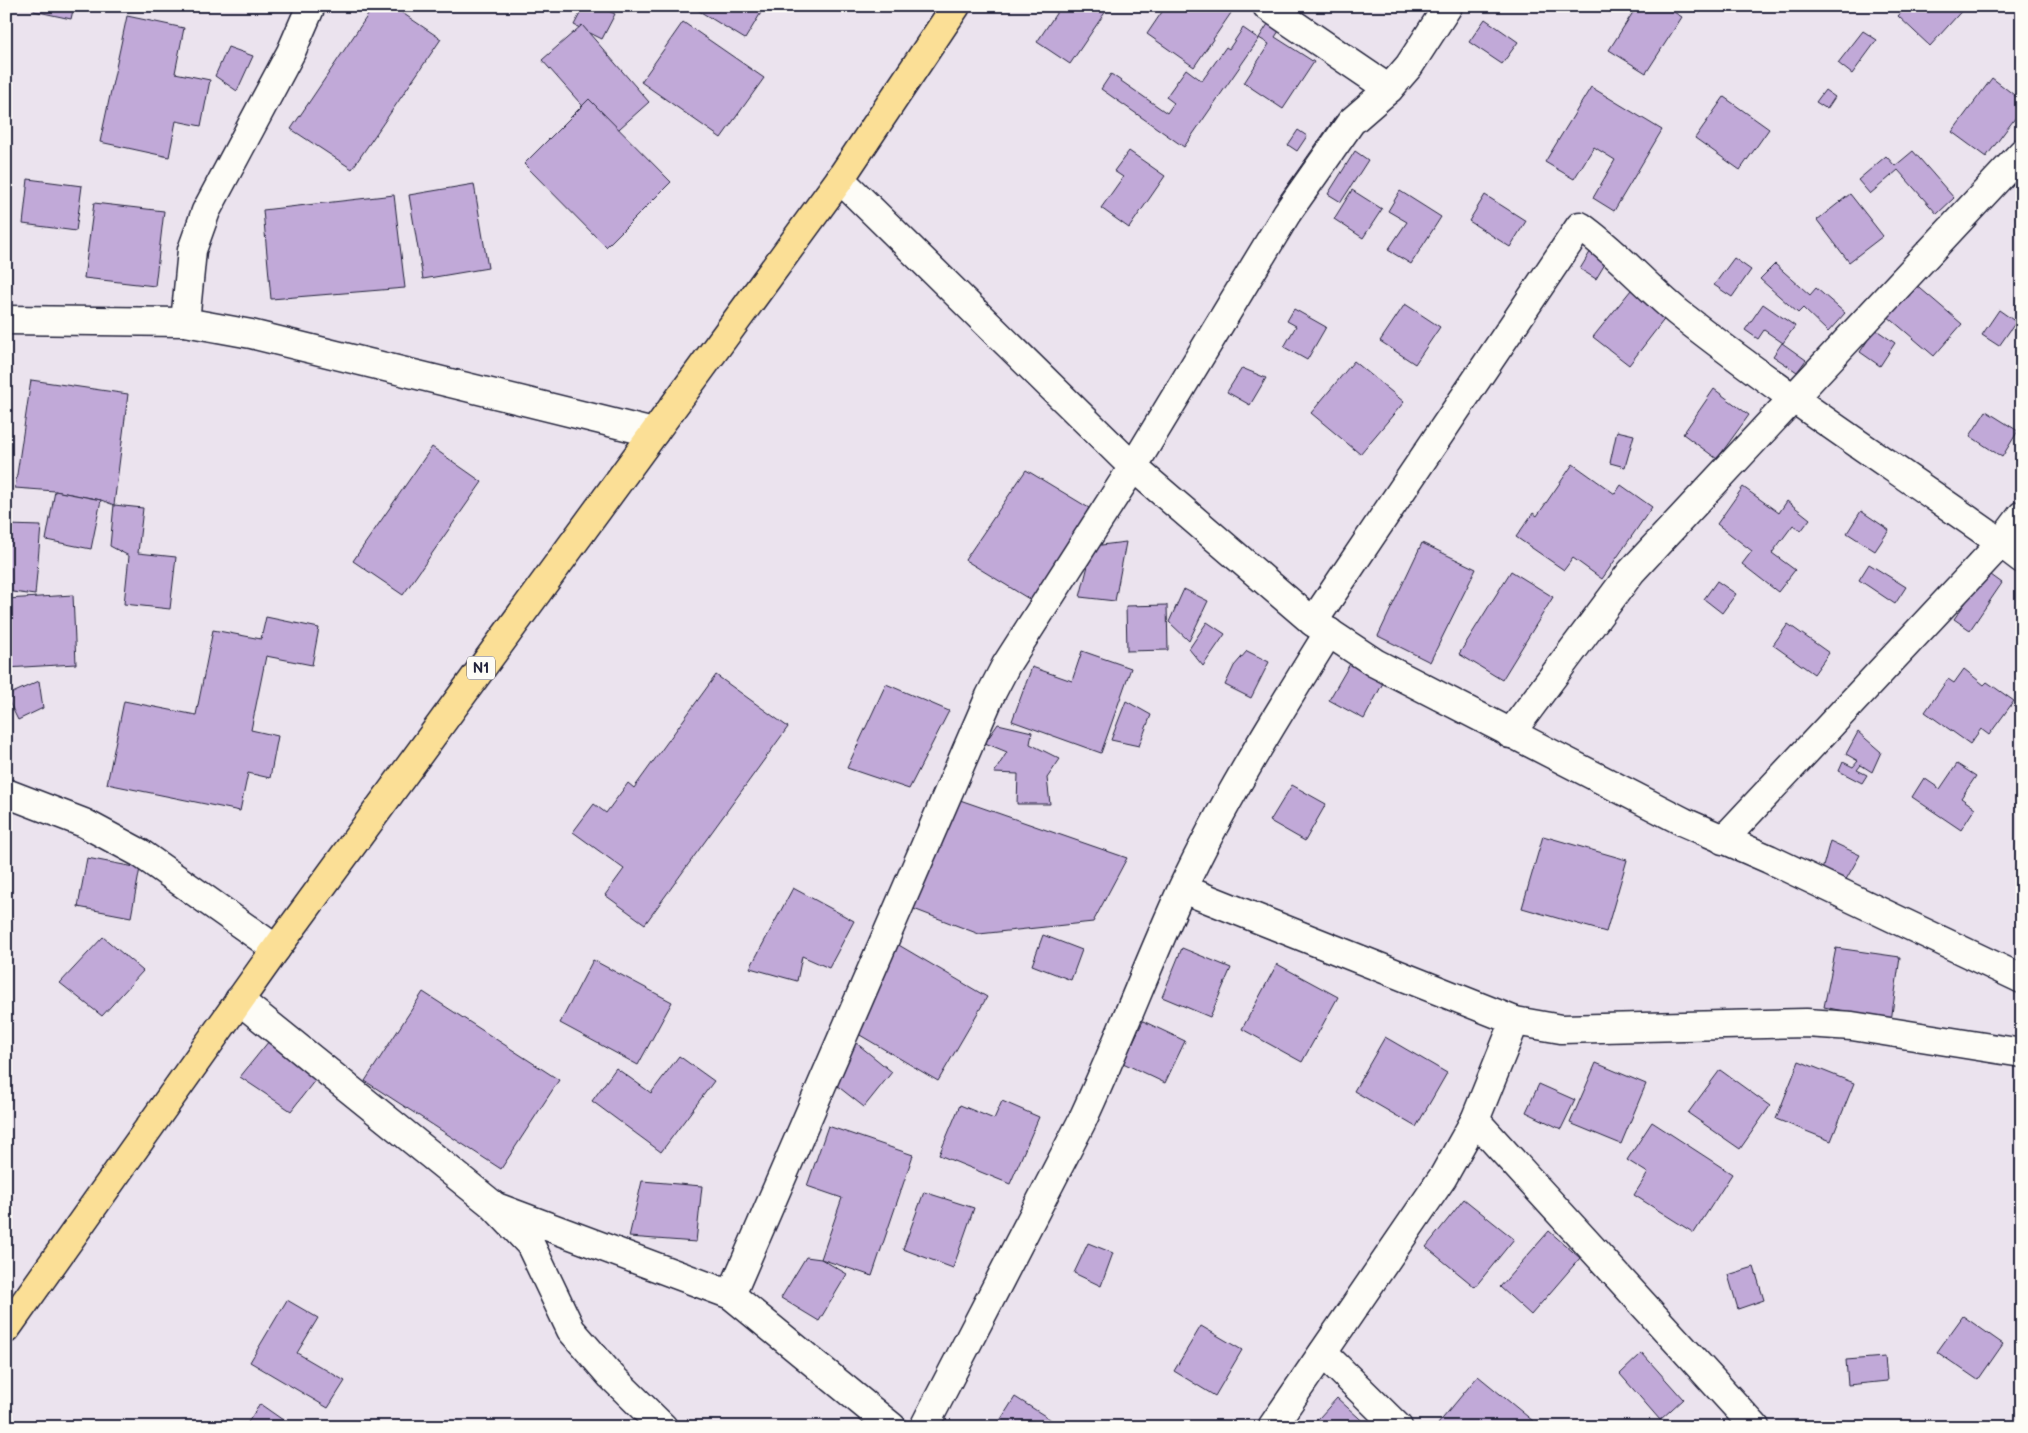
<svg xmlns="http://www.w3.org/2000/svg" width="2028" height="1433" viewBox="0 0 2028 1433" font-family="'Balsamiq Sans',sans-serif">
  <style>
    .building { fill: #c1a9d8; stroke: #22223b }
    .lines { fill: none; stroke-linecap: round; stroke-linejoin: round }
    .minor-casing { stroke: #22223b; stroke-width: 31 }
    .trunk-casing { stroke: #22223b; stroke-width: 31 }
    .minor { stroke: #fdfcf7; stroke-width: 28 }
    .trunk { stroke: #fbdf96; stroke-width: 28 }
    .labels { text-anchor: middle; stroke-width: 5; stroke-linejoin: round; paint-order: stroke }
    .shield { fill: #fdfcf7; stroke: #646373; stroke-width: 1 }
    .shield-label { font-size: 14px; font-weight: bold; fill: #22223b }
  </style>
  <rect width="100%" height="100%" fill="#ebe3ee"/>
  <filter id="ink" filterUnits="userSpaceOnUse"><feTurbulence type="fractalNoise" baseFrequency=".02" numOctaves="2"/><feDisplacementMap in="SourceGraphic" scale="10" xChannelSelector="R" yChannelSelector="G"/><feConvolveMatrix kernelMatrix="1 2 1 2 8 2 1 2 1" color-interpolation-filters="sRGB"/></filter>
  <g filter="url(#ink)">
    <g class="building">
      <path d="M 35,6 L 74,6 L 71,19 L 34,11 Z"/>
      <path d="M 374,6 L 392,6 L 441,39 L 352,169 L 291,129 Z"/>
      <path d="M 584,6 L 598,6 L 615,14 L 602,39 L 574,25 Z"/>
      <path d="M 691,6 L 765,6 L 745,39 Z"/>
      <path d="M 1061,6 L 1099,6 L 1106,11 L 1070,64 L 1037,42 Z"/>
      <path d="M 1166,6 L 1221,6 L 1231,13 L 1194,67 L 1147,34 Z"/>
      <path d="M 1637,6 L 1664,6 L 1682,17 L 1646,73 L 1609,50 Z"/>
      <path d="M 1907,6 L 1966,6 L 1930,46 L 1898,16 Z"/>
      <path d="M 127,16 L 184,28 L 175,73 L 210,80 L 201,126 L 176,121 L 169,157 L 100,142 Z"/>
      <path d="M 1485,19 L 1518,42 L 1502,64 L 1469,42 Z"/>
      <path d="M 683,22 L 764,78 L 721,138 L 641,82 Z"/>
      <path d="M 1268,24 L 1279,31 L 1275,37 L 1314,62 L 1283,109 L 1244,83 L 1269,44 L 1259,38 Z"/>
      <path d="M 582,25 L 649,102 L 610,137 L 542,60 Z"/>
      <path d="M 1243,28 L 1259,39 L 1184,147 L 1101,89 L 1111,74 L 1167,113 L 1174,103 L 1166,97 L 1186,69 L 1202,81 L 1226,47 L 1229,49 Z"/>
      <path d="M 1863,31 L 1877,40 L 1852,74 L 1838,63 Z"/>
      <path d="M 228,47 L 253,56 L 237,91 L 215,76 Z"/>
      <path d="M 1992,78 L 2022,101 L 2022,109 L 1986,157 L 1952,132 Z"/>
      <path d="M 1591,87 L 1662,130 L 1614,211 L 1593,198 L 1615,160 L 1594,147 L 1574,179 L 1545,162 Z"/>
      <path d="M 1825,90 L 1835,97 L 1827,109 L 1816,102 Z"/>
      <path d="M 1724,97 L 1769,129 L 1740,170 L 1695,138 Z"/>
      <path d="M 589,99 L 671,182 L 606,247 L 524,164 Z"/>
      <path d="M 1336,116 L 1343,121 L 1285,205 L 1277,200 Z"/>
      <path d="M 1298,130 L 1307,136 L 1297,151 L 1288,145 Z"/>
      <path d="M 1129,151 L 1165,176 L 1129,228 L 1101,208 L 1123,177 L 1114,171 Z"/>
      <path d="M 1355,151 L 1368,160 L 1341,202 L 1328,194 Z"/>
      <path d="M 1913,151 L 1954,198 L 1937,214 L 1898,170 L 1870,194 L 1858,180 L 1886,156 L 1895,166 Z"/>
      <path d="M 28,179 L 82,186 L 76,231 L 23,224 Z"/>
      <path d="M 474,184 L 488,268 L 423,279 L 409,195 Z"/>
      <path d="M 1352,190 L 1382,209 L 1363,238 L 1334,219 Z"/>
      <path d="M 1400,191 L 1441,217 L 1411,264 L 1388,250 L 1407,222 L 1388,211 Z"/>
      <path d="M 1850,194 L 1883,236 L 1849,262 L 1817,220 Z"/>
      <path d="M 394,195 L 405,288 L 271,299 L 263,210 Z"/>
      <path d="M 1485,195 L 1526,221 L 1510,247 L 1469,221 Z"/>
      <path d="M 94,203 L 164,211 L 155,286 L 84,278 Z"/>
      <path d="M 1592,249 L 1608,259 L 1596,279 L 1580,269 Z"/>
      <path d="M 1734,258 L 1751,270 L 1732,297 L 1714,285 Z"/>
      <path d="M 1775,264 L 1810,295 L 1816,288 L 1845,313 L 1828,332 L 1803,308 L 1798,313 L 1760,279 Z"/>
      <path d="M 1914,283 L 1962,324 L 1934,356 L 1886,315 Z"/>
      <path d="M 1631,290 L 1666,317 L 1629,365 L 1593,337 Z"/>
      <path d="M 1405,304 L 1440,327 L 1415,364 L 1380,341 Z"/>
      <path d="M 1763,304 L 1795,326 L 1783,343 L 1764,330 L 1758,339 L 1745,330 Z"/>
      <path d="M 1294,309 L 1326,327 L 1307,360 L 1284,347 L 1296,326 L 1287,321 Z"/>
      <path d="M 1999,310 L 2016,322 L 1999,346 L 1982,335 Z"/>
      <path d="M 1875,329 L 1895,343 L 1880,366 L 1860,352 Z"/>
      <path d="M 1782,343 L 1806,360 L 1797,372 L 1773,356 Z"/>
      <path d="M 1354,361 L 1404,402 L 1360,454 L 1311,413 Z"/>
      <path d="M 1242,368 L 1266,378 L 1250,405 L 1227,392 Z"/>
      <path d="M 31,380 L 128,394 L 114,505 L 101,500 L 55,491 L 15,488 Z"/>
      <path d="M 1714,389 L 1749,415 L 1717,459 L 1683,434 Z"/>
      <path d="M 1986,411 L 2018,431 L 2002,457 L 1970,436 Z"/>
      <path d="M 1617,431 L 1634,435 L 1625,467 L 1610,463 Z"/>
      <path d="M 432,447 L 482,482 L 403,595 L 353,561 Z"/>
      <path d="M 1573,464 L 1615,494 L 1621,485 L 1652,507 L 1602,579 L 1573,558 L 1564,570 L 1516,537 L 1533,513 L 1537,516 Z"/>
      <path d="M 1026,470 L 1089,508 L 1034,602 L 965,560 Z"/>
      <path d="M 1743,487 L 1779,513 L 1787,501 L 1810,519 L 1801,531 L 1793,525 L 1772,553 L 1795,570 L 1778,592 L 1742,564 L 1752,551 L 1717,524 Z"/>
      <path d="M 55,491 L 101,500 L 91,549 L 46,540 Z"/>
      <path d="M 114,505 L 143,508 L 138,553 L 176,557 L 170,609 L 124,604 L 129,556 L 110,546 Z"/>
      <path d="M 1861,511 L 1889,530 L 1875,551 L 1847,533 Z"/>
      <path d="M 8,525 L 41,526 L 35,595 L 6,591 L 6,539 Z"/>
      <path d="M 1126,542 L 1115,601 L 1080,597 L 1093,546 Z"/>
      <path d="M 1422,543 L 1476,569 L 1430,662 L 1378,636 Z"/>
      <path d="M 1869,564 L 1906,587 L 1895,604 L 1859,580 Z"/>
      <path d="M 1511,571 L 1553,597 L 1502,680 L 1459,654 Z"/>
      <path d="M 1987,572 L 2002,583 L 1970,630 L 1954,619 Z"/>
      <path d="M 1717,581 L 1736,594 L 1722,613 L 1704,599 Z"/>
      <path d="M 1184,589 L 1208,601 L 1189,641 L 1169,622 Z"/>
      <path d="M 73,595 L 76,664 L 6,668 L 6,599 Z"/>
      <path d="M 1167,605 L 1168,650 L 1127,651 L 1126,606 Z"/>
      <path d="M 266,617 L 319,628 L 312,665 L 266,656 L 251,730 L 278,736 L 270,778 L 248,773 L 240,811 L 107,784 L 124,701 L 196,715 L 213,630 L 261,639 Z"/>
      <path d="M 1207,622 L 1225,634 L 1203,666 L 1189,649 Z"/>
      <path d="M 1788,624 L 1829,653 L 1814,674 L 1773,645 Z"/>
      <path d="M 1082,651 L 1131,668 L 1101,753 L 1012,721 L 1032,667 L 1072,681 Z"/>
      <path d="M 1247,651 L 1269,662 L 1251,698 L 1225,685 L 1234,666 Z"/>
      <path d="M 1351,662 L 1384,681 L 1364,719 L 1329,700 Z"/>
      <path d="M 1964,669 L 1984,685 L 1987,682 L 2014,701 L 1989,735 L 1981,729 L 1970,744 L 1925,712 L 1948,679 L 1954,683 Z"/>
      <path d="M 716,675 L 788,727 L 645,924 L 605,895 L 624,869 L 573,832 L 594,804 L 606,813 L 628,783 L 634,788 Z"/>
      <path d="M 39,681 L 43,708 L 18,720 L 6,696 Z"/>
      <path d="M 886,684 L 949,711 L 909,789 L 847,768 Z"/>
      <path d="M 1126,701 L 1151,715 L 1139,746 L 1111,740 Z"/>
      <path d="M 998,724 L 1032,732 L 1030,744 L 1060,759 L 1047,778 L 1050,804 L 1017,804 L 1018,774 L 994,773 L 1007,752 L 985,743 Z"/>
      <path d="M 1858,732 L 1881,752 L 1872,772 L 1861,765 L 1857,770 L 1867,775 L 1862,783 L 1839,771 L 1843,762 L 1853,767 L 1858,761 L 1846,754 Z"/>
      <path d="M 1957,764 L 1976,776 L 1961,798 L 1975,808 L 1961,830 L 1912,797 L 1924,778 L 1940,789 Z"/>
      <path d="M 1292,785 L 1326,804 L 1305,841 L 1270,821 Z"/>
      <path d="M 960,800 L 1127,858 L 1093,922 L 979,934 L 911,908 Z"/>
      <path d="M 1543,836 L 1627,860 L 1606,932 L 1522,908 Z"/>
      <path d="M 1830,841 L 1860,855 L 1844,883 L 1821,874 Z"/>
      <path d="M 87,858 L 140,868 L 131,917 L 78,907 Z"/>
      <path d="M 793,888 L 854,921 L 829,968 L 802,956 L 797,981 L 750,968 Z"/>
      <path d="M 1043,935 L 1082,950 L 1071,980 L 1032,965 Z"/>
      <path d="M 103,937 L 143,971 L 102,1016 L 60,983 Z"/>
      <path d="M 897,944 L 987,997 L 938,1081 L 848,1028 Z"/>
      <path d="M 1182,948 L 1231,968 L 1210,1017 L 1162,997 Z"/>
      <path d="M 1836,948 L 1900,957 L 1891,1021 L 1824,1007 Z"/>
      <path d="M 593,960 L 672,1002 L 638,1065 L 560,1023 Z"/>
      <path d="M 1277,964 L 1338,997 L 1302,1062 L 1242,1029 Z"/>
      <path d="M 423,992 L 559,1080 L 501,1169 L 365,1081 Z"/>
      <path d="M 1143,1021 L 1185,1041 L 1165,1083 L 1123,1063 Z"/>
      <path d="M 273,1036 L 322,1071 L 291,1111 L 240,1077 Z"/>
      <path d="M 1385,1037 L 1447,1073 L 1416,1127 L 1354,1091 Z"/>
      <path d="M 855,1042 L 892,1072 L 864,1107 L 826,1077 Z"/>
      <path d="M 679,1056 L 714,1081 L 661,1152 L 592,1101 L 616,1068 L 651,1093 Z"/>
      <path d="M 1799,1061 L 1854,1083 L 1831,1141 L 1776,1119 Z"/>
      <path d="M 1596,1063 L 1646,1084 L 1621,1144 L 1570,1123 Z"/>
      <path d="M 1720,1070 L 1770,1106 L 1740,1149 L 1688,1113 Z"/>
      <path d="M 1539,1084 L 1575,1100 L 1561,1129 L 1526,1112 Z"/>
      <path d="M 1002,1101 L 1039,1117 L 1010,1184 L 939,1155 L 960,1105 L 994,1119 Z"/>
      <path d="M 1652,1122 L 1732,1174 L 1694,1233 L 1634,1195 L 1648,1173 L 1627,1160 Z"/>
      <path d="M 828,1126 L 913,1155 L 872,1276 L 821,1259 L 842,1198 L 807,1186 Z"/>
      <path d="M 642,1181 L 702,1186 L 696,1242 L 629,1237 Z"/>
      <path d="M 924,1192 L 974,1208 L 953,1268 L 903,1249 Z"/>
      <path d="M 1464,1199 L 1514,1239 L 1475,1287 L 1426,1247 Z"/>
      <path d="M 1549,1231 L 1580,1258 L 1531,1315 L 1500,1287 Z"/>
      <path d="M 1088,1243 L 1113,1253 L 1101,1286 L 1074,1273 Z"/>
      <path d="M 806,1257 L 821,1259 L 847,1274 L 819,1321 L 781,1298 Z"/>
      <path d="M 1754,1267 L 1764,1300 L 1738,1309 L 1728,1275 Z"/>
      <path d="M 287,1300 L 318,1318 L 297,1353 L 345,1381 L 328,1408 L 250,1362 Z"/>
      <path d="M 1963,1316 L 2003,1344 L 1978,1380 L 1937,1352 Z"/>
      <path d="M 1201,1326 L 1242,1350 L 1215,1396 L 1174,1371 Z"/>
      <path d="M 1642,1353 L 1683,1399 L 1660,1420 L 1620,1374 Z"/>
      <path d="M 1885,1357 L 1887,1381 L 1848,1385 L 1846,1360 Z"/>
      <path d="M 1478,1376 L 1533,1421 L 1528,1427 L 1441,1427 L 1438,1424 Z"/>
      <path d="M 1015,1397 L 1053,1421 L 1049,1427 L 996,1427 Z"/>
      <path d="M 1337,1398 L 1369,1427 L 1311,1427 Z"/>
      <path d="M 260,1404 L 293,1427 L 245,1427 Z"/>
    </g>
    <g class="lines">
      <g class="minor-casing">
        <g id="minor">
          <path d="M 1267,6 L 1389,89"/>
          <path d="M 840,179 L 1133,467 L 1313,622 L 1375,663 L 1684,822 L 1769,859 L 2022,979"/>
          <path d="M 6,320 L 185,322 L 251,334 L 654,433"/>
          <path d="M 185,322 L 192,250 L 206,211 L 291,52 L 311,6"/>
          <path d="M 1313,622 L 1580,226 C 1617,252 1645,286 1680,314 C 1783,395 1894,467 2001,543 L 2022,559"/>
          <path d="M 1510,734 L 1631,572 L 2022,153"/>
          <path d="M 6,793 L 84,823 L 140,853 L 276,949"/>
          <path d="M 1723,840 L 2001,543 L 2022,515"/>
          <path d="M 1183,889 L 1515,1021 L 1561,1029 L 1806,1023 L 1852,1026 L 2022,1053"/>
          <path d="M 239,1000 L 493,1205 L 530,1244 L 571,1330 L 611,1376 L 663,1427"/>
          <path d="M 1475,1120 L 1755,1427"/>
          <path d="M 499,1208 L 731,1295 L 892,1427"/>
          <path d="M 731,1295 L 990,696 L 1006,665 L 1133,467 L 1287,213 L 1351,122 L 1389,89 L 1409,66 L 1448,6"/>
          <path d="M 1323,1353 L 1398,1427"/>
          <path d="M 924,1427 L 1081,1123 C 1117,1046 1147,966 1182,889 C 1224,800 1277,716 1329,632"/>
          <path d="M 1272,1427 L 1443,1177 L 1475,1120 L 1515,1021"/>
        </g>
      </g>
      <g class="trunk-casing">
        <path id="trunk" d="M 6,1329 L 276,949 L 840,179 L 956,6"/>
      </g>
      <use href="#minor" class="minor"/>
      <use href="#trunk" class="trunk"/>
    </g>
  </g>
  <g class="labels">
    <rect class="shield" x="467" y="656.5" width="28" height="23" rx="4"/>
    <g class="shield-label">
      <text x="481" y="673">N1</text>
    </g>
  </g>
  <rect width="2028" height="1433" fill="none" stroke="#fdfcf7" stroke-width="25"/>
  <rect x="12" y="12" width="2003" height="1408" fill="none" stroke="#22223b" stroke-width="2" filter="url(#ink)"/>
</svg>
